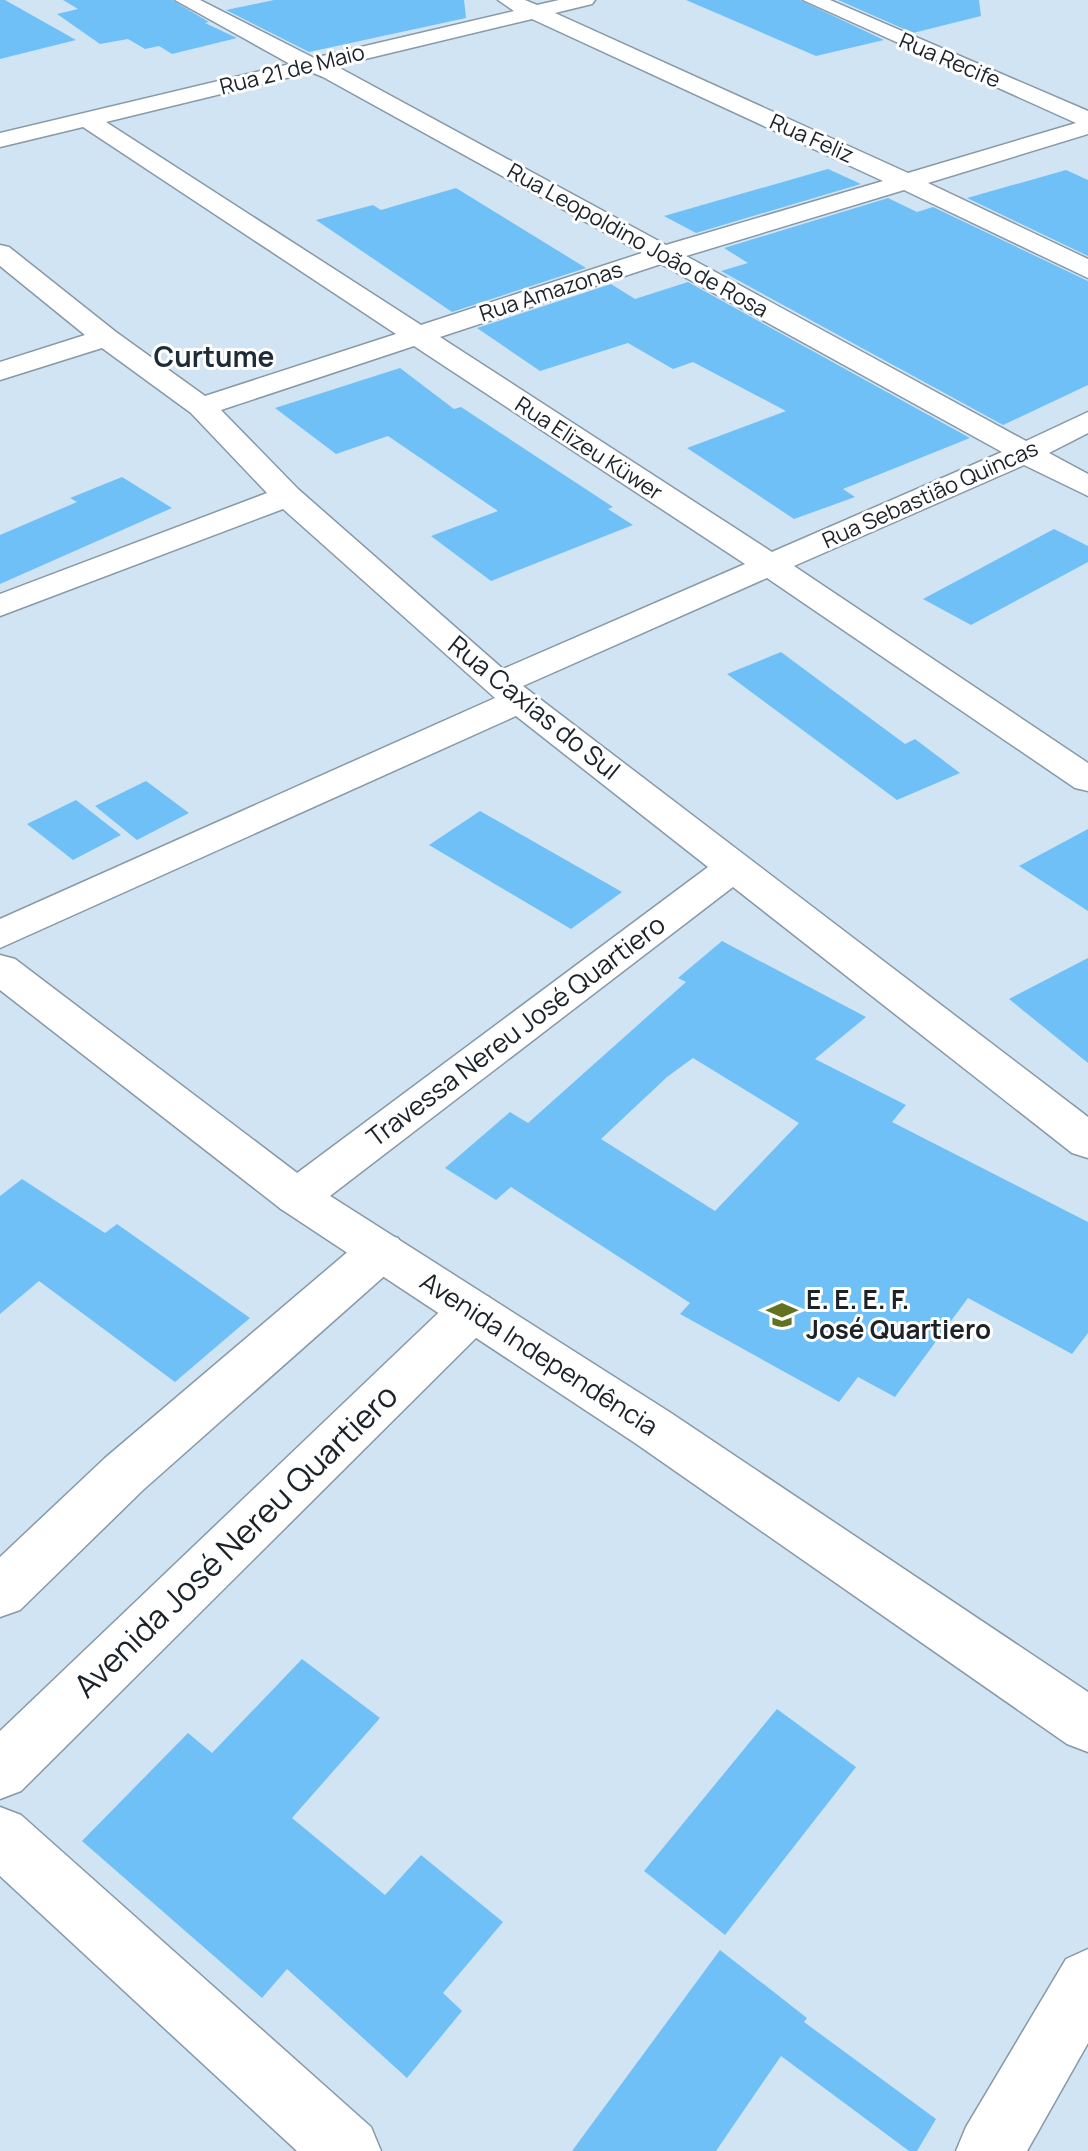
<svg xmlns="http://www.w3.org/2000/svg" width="1088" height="2151" viewBox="0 0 1088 2151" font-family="Manrope,sans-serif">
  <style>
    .building { fill: #70c0f8; fill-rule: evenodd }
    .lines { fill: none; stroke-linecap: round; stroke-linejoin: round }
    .street-casing { stroke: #8798a6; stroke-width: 3 }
    .secondary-casing { stroke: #8798a6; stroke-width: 3 }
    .street { fill: #fff; fill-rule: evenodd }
    .secondary { fill: #fff; fill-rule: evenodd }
    .labels { text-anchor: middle; stroke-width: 6; stroke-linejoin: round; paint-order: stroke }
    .far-street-label { font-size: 22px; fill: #1b2228; stroke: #fff }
    .street-label { font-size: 26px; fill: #1b2228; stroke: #fff }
    .poi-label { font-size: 26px; font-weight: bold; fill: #1b2228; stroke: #fff; text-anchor: start }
    .far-district-label { font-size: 28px; font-weight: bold; fill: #1d2c38; stroke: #fff }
    .near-street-label { font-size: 32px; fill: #1b2228; stroke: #fff }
  </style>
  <rect width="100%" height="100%" fill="#d1e4f3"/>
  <g class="building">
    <path d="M 0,0 L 5,0 L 76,40 L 0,59 Z"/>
    <path d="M 63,0 L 172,0 L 209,22 L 205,23 L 237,38 L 172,54 L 159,46 L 145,49 L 128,39 L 100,44 L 57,14 L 78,9 Z"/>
    <path d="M 274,0 L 464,0 L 466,18 L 309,52 L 226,10 Z"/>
    <path d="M 686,0 L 800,0 L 884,40 L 816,56 Z"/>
    <path d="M 838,0 L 979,0 L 981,16 L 913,33 Z"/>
    <path d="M 828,169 L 861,184 L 696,233 L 664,216 Z"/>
    <path d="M 1066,170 L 1088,180 L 1088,256 L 967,198 Z"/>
    <path d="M 456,188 L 586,268 L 452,312 L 316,220 L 373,205 L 381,210 Z"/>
    <path d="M 888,198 L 917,212 L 933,207 L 1088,281 L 1088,385 L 1003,425 L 721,271 L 748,263 L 724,248 Z"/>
    <path d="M 688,282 L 970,438 L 843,489 L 855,497 L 794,519 L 687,448 L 786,411 L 693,362 L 673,369 L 628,343 L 540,371 L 477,328 L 611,284 L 635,299 Z"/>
    <path d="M 400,368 L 454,409 L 461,407 L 613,507 L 608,509 L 633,525 L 491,581 L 431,536 L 498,511 L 388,436 L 336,454 L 275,408 Z"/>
    <path d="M 122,477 L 172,508 L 0,584 L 0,535 L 77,502 L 70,498 Z"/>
    <path d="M 1054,529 L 1088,546 L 1088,562 L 971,625 L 923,599 Z"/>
    <path d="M 781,652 L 905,744 L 915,739 L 960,773 L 897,800 L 727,674 Z"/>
    <path d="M 146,781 L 189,813 L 137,840 L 95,806 Z"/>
    <path d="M 76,800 L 121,835 L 73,860 L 27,824 Z"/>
    <path d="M 480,811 L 622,892 L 571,929 L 429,845 Z"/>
    <path d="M 1088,829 L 1088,911 L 1019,866 Z"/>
    <path d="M 722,941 L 866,1017 L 815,1059 L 906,1105 L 892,1122 L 1088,1222 L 1088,1333 L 1072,1354 L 968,1298 L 895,1397 L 858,1377 L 839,1402 L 680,1314 L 690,1303 L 511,1187 L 496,1200 L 445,1168 L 510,1112 L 528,1123 L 686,982 L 678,978 ZM 693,1058 L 799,1123 L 715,1211 L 601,1139 L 667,1077 Z"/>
    <path d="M 1088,958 L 1088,1063 L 1009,999 Z"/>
    <path d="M 22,1179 L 105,1233 L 117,1224 L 250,1318 L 175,1382 L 39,1281 L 0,1314 L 0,1196 Z"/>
    <path d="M 302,1659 L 380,1718 L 292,1818 L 385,1895 L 421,1855 L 503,1922 L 443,1993 L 462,2011 L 407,2078 L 287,1969 L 262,1998 L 82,1841 L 188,1733 L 212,1753 Z"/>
    <path d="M 777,1709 L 856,1767 L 725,1935 L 644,1871 Z"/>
    <path d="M 720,1950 L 807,2018 L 804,2022 L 936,2119 L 917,2151 L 909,2151 L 781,2056 L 716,2151 L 572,2151 Z"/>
  </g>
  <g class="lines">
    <g class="street-casing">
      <g id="street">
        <path d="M 175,0 L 200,0 L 314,58 L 514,11 L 498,0 L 525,0 L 537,5 L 559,0 L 595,0 L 592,4 L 555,13 L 908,173 L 1076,123 L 803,0 L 830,0 L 1088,111 L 1088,134 L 928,183 L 1088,259 L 1088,278 L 904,190 L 686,256 L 1026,441 L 1088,412 L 1088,433 L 1049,453 L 1088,474 L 1088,496 L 1024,465 L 794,566 L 1088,763 L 1088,791 L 1075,788 L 767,578 L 523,686 L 1088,1117 L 1088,1158 L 1072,1153 L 733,887 L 313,1209 L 297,1214 L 281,1209 L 274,1197 L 281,1185 L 708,867 L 516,716 L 0,948 L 0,919 L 495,698 L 283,509 L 0,616 L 0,594 L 267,493 L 191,413 L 102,348 L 0,380 L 0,362 L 85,335 L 0,266 L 0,245 L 9,247 L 116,332 L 205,396 L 396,334 L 83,127 L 0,147 L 0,133 L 290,64 ZM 532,19 L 883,181 L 666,245 L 336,66 ZM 311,72 L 323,77 L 642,253 L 421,325 L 106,122 ZM 661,264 L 1002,452 L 772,552 L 440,337 ZM 414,346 L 745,564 L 503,669 L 298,489 L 221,410 Z"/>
        <path d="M 381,1233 L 398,1238 L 405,1251 L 398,1264 L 143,1490 L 20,1610 L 0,1617 L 0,1557 L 105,1458 L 364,1238 Z"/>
        <path d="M 472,1292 L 489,1297 L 497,1311 L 489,1325 L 21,1791 L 0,1799 L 0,1731 L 455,1297 Z"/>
        <path d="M 0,1807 L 21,1815 L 371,2127 L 381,2151 L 297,2151 L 0,1876 Z"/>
        <path d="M 1088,1949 L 1088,2043 L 1027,2151 L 956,2151 L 966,2127 L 1066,1959 Z"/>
      </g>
    </g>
    <g class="secondary-casing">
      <path id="secondary" d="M 0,955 L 15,959 L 313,1185 L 671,1413 L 1088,1692 L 1088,1752 L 1067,1744 L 635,1443 L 281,1209 L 0,990 Z"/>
    </g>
    <use href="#street" class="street"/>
    <use href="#secondary" class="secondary"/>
  </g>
  <defs>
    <g id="school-bare" transform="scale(2.4)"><path d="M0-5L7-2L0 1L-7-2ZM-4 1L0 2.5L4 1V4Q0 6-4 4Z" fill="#617321" stroke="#fff" stroke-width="2.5" paint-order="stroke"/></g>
  </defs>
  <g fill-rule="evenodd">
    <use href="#school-bare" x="782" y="1315"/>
  </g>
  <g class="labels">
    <g class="far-street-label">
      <text transform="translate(950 60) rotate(23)" y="8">Rua Recife</text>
      <text transform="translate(292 69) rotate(-14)" y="8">Rua 21 de Maio</text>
      <text transform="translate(812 138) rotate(24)" y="8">Rua Feliz</text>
      <text transform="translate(638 240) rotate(29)" y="8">Rua Leopoldino João de Rosa</text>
      <text transform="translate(551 291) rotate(-18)" y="8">Rua Amazonas</text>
      <text transform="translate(589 448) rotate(33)" y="8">Rua Elizeu Küwer</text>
      <text transform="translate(930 494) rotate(-24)" y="8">Rua Sebastião Quincas</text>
    </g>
    <g class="street-label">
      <text transform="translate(534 708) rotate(39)" y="9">Rua Caxias do Sul</text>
      <text transform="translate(516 1031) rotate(-37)" y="9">Travessa Nereu José Quartiero</text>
      <text transform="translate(539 1354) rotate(33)" y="9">Avenida Independência</text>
    </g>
    <g class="poi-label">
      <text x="806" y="1309">E. E. E. F.<tspan x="806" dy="30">José Quartiero</tspan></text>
    </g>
    <g class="far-district-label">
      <text x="214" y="367">Curtume</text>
    </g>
    <g class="near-street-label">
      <text transform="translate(236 1541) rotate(-44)" y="11">Avenida José Nereu Quartiero</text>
    </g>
  </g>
</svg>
